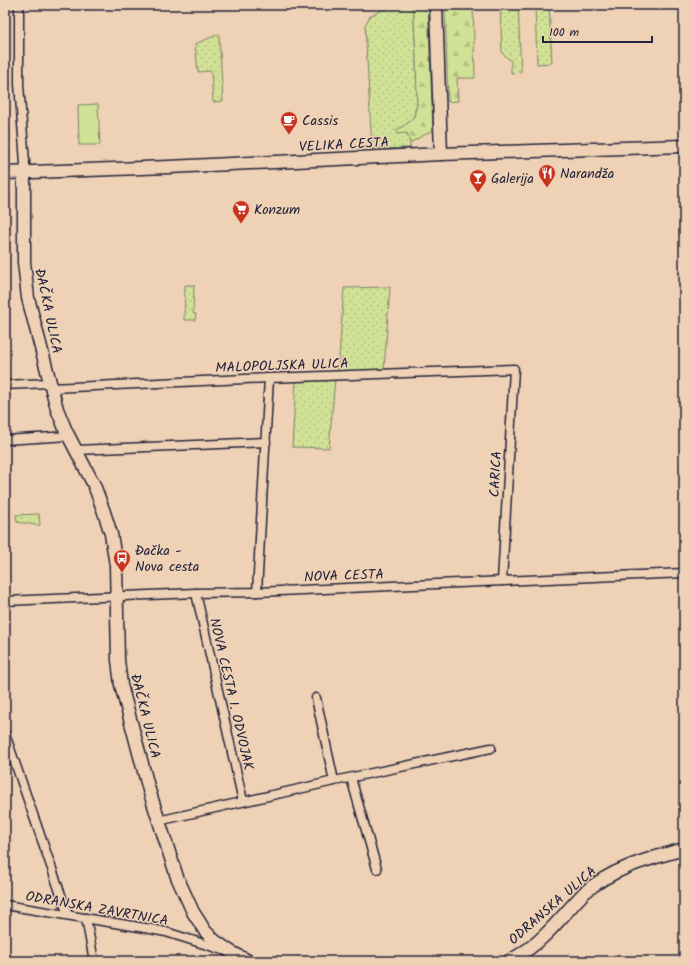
<svg xmlns="http://www.w3.org/2000/svg" width="689" height="966" viewBox="0 0 689 966" font-family="Kalam,sans-serif">
  <style>
    .grass { fill: url(#grass-dots); stroke: #7a8268 }
    .forest { fill: url(#forest-firs); stroke: #7a8268 }
    .pitch { fill: #d1e195; stroke: #7a8268 }
    .lines { fill: none; stroke-linecap: round; stroke-linejoin: round }
    .street-casing { stroke: #22223b; stroke-width: 11 }
    .secondary-casing { stroke: #22223b; stroke-width: 15 }
    .street { stroke: #efd2b5; stroke-width: 8 }
    .secondary { stroke: #efd2b5; stroke-width: 12 }
    .labels { text-anchor: middle; stroke-width: 3; stroke-linejoin: round; paint-order: stroke }
    .poi-label { font-size: 14px; fill: #22223b; stroke: #efd2b5; text-anchor: start }
    .street-label { font-size: 14px; fill: #22223b; stroke: #efd2b5 }
  </style>
  <defs>
    <pattern id="grass-dots" width="8" height="8" patternUnits="userSpaceOnUse"><rect width="8" height="8" fill="#d1e195"/><path d="M2 2h.1M6 6h.1" fill="none" stroke="#b3c181" stroke-width="1.8" stroke-linecap="round"/></pattern>
    <pattern id="forest-firs" width="22" height="20" patternUnits="userSpaceOnUse"><rect width="22" height="20" fill="#d1e195"/><path d="M5 1l3.5 6h-7zM16 11l3.5 6h-7z" fill="#b3c181"/></pattern>
  </defs>
  <rect width="100%" height="100%" fill="#efd2b5"/>
  <filter id="ink" filterUnits="userSpaceOnUse"><feTurbulence type="fractalNoise" baseFrequency=".025" numOctaves="2"/><feDisplacementMap in="SourceGraphic" scale="8" xChannelSelector="R" yChannelSelector="G"/><feConvolveMatrix kernelMatrix="1 2 1 2 8 2 1 2 1" color-interpolation-filters="sRGB"/></filter>
  <g filter="url(#ink)">
    <g class="grass">
      <path d="M 500,5 L 518,5 L 521,72 L 511,73 L 511,61 L 502,53 Z"/>
      <path d="M 535,5 L 549,5 L 552,63 L 537,64 Z"/>
      <path d="M 413,6 L 416,56 L 417,105 L 414,116 L 408,123 L 407,133 L 410,143 L 410,148 L 372,149 L 365,25 L 370,16 L 386,8 Z"/>
      <path d="M 219,34 L 223,101 L 213,102 L 211,71 L 198,72 L 195,44 Z"/>
      <path d="M 185,285 L 194,285 L 193,313 L 196,314 L 195,320 L 184,320 Z"/>
      <path d="M 390,287 L 384,370 L 338,371 L 344,288 Z"/>
      <path d="M 335,379 L 329,448 L 292,447 L 296,380 Z"/>
      <path d="M 39,514 L 40,525 L 35,525 L 17,522 L 16,515 Z"/>
    </g>
    <g class="forest">
      <path d="M 413,5 L 428,5 L 433,130 L 410,143 L 407,133 L 397,134 L 397,130 L 408,123 L 414,116 L 417,105 L 416,56 Z"/>
      <path d="M 445,5 L 473,5 L 475,78 L 457,78 L 458,101 L 448,102 Z"/>
    </g>
    <path class="pitch" d="M 98,104 L 100,145 L 79,145 L 78,105 Z"/>
    <g class="lines">
      <g class="street-casing">
        <g id="street">
          <path d="M 19,5 L 19,84 L 25,163 L 24,172"/>
          <path d="M 5,385 L 49,383"/>
          <path d="M 51,388 L 269,378 L 514,369 L 502,581"/>
          <path d="M 5,440 L 69,436"/>
          <path d="M 76,450 L 266,442"/>
          <path d="M 257,592 L 269,378"/>
          <path d="M 196,593 L 243,801"/>
          <path d="M 5,601 L 196,593 L 257,592 L 684,573"/>
          <path d="M 316,698 L 334,781"/>
          <path d="M 5,734 L 68,915"/>
          <path d="M 351,778 L 377,869"/>
          <path d="M 158,821 L 334,781 L 491,748"/>
          <path d="M 5,905 L 145,928 L 166,932 L 223,950"/>
          <path d="M 86,918 L 94,961"/>
        </g>
      </g>
      <g class="secondary-casing">
        <g id="secondary">
          <path d="M 436,5 L 441,154"/>
          <path d="M 24,172 L 24,262 L 28,298 L 57,409 L 66,431 L 94,485 L 104,512 L 111,534 L 116,565 L 118,660 L 121,685 L 149,790 L 177,877 L 193,912 L 205,931 L 215,941 L 231,952 L 248,961"/>
          <path d="M 5,173 L 169,167 L 441,154 L 684,146"/>
          <path d="M 509,961 C 522,954 534,946 544,936 C 558,923 570,907 584,893 C 612,868 649,859 684,849"/>
        </g>
      </g>
      <use href="#street" class="street"/>
      <use href="#secondary" class="secondary"/>
    </g>
  </g>
  <defs>
    <g id="cafe-pin" transform="scale(0.9)"><path d="M0 17L-7.5 6A9.5 9.5 0 1 1 7.5 6Z" fill="#c8321e" stroke="#efd2b5"/><path d="M-5.5-4.5H6V0H3Q3 3.5 0 3.5H-2.5Q-5.5 3.5-5.5 0ZM3-3.2v2h1.7v-2ZM-6 4.5H4V6H-6Z" fill="#fff"/></g>
    <g id="restaurant-pin" transform="scale(0.9)"><path d="M0 17L-7.5 6A9.5 9.5 0 1 1 7.5 6Z" fill="#c8321e" stroke="#efd2b5"/><path d="M-5-6h1v4h1v-4h1v4h1v-4h1v5L-1.5 .5V6h-2V.5L-5-1ZM5-6V6H3V1.5H1.5Q1.5-4 5-6Z" fill="#fff"/></g>
    <g id="bar-pin" transform="scale(0.9)"><path d="M0 17L-7.5 6A9.5 9.5 0 1 1 7.5 6Z" fill="#c8321e" stroke="#efd2b5"/><path d="M-6-5H6L.8 .8V4.5H3.5V6h-7V4.5H-.8V.8Z" fill="#fff"/></g>
    <g id="supermarket-pin" transform="scale(0.9)"><path d="M0 17L-7.5 6A9.5 9.5 0 1 1 7.5 6Z" fill="#c8321e" stroke="#efd2b5"/><path d="M-6-5.5h2.5l.6 2H6L4.5 2H-2.5L-4.4-4H-6ZM-1.5 3.2a1.3 1.3 0 1 0 .1 0ZM3 3.2a1.3 1.3 0 1 0 .1 0Z" fill="#fff"/></g>
    <g id="bus-pin" transform="scale(0.9)"><path d="M0 17L-7.5 6A9.5 9.5 0 1 1 7.5 6Z" fill="#c8321e" stroke="#efd2b5"/><path d="M-5-6H5V4H4V6H2V4H-2V6H-4V4H-5ZM-3.5-4V0h7V-4ZM-3.5 1.2v1.5H-2V1.2ZM2 1.2v1.5H3.5V1.2Z" fill="#fff"/></g>
  </defs>
  <g fill-rule="evenodd">
    <use href="#cafe-pin" x="289" y="120"/>
    <use href="#restaurant-pin" x="547" y="173"/>
    <use href="#bar-pin" x="478" y="178"/>
    <use href="#supermarket-pin" x="241" y="209"/>
    <use href="#bus-pin" x="122" y="558"/>
  </g>
  <g class="labels">
    <g class="poi-label">
      <text x="302" y="125">Cassis</text>
      <text x="560" y="178">Narandža</text>
      <text x="491" y="183">Galerija</text>
      <text x="254" y="214">Konzum</text>
      <text x="135" y="555">Đačka -<tspan x="135" dy="16">Nova cesta</tspan></text>
    </g>
    <g class="street-label">
      <text transform="translate(344 144) rotate(-3)" y="5">VELIKA CESTA</text>
      <text transform="translate(49 311) rotate(78)" y="5">ĐAČKA ULICA</text>
      <text transform="translate(282 365) rotate(-2)" y="5">MALOPOLJSKA ULICA</text>
      <text transform="translate(495 474) rotate(-87)" y="5">CARICA</text>
      <text transform="translate(344 575) rotate(-2)" y="5">NOVA CESTA</text>
      <text transform="translate(232 694) rotate(77)" y="5">NOVA CESTA I. ODVOJAK</text>
      <text transform="translate(146 716) rotate(76)" y="5">ĐAČKA ULICA</text>
      <text transform="translate(552 905) rotate(-41)" y="5">ODRANSKA ULICA</text>
      <text transform="translate(97 908) rotate(10)" y="5">ODRANSKA ZAVRTNICA</text>
    </g>
  </g>
  <rect width="689" height="966" fill="none" stroke="#efd2b5" stroke-width="20"/>
  <rect x="10" y="10" width="669" height="946" fill="none" stroke="#22223b" stroke-width="1.5" filter="url(#ink)"/>
  <path d="M543 36v6h109v-6" fill="none" stroke="#22223b" stroke-width="2"/>
  <text x="549" y="36" font-size="12" fill="#22223b" stroke="#efd2b5" stroke-width="3" paint-order="stroke">100 m</text>
</svg>
